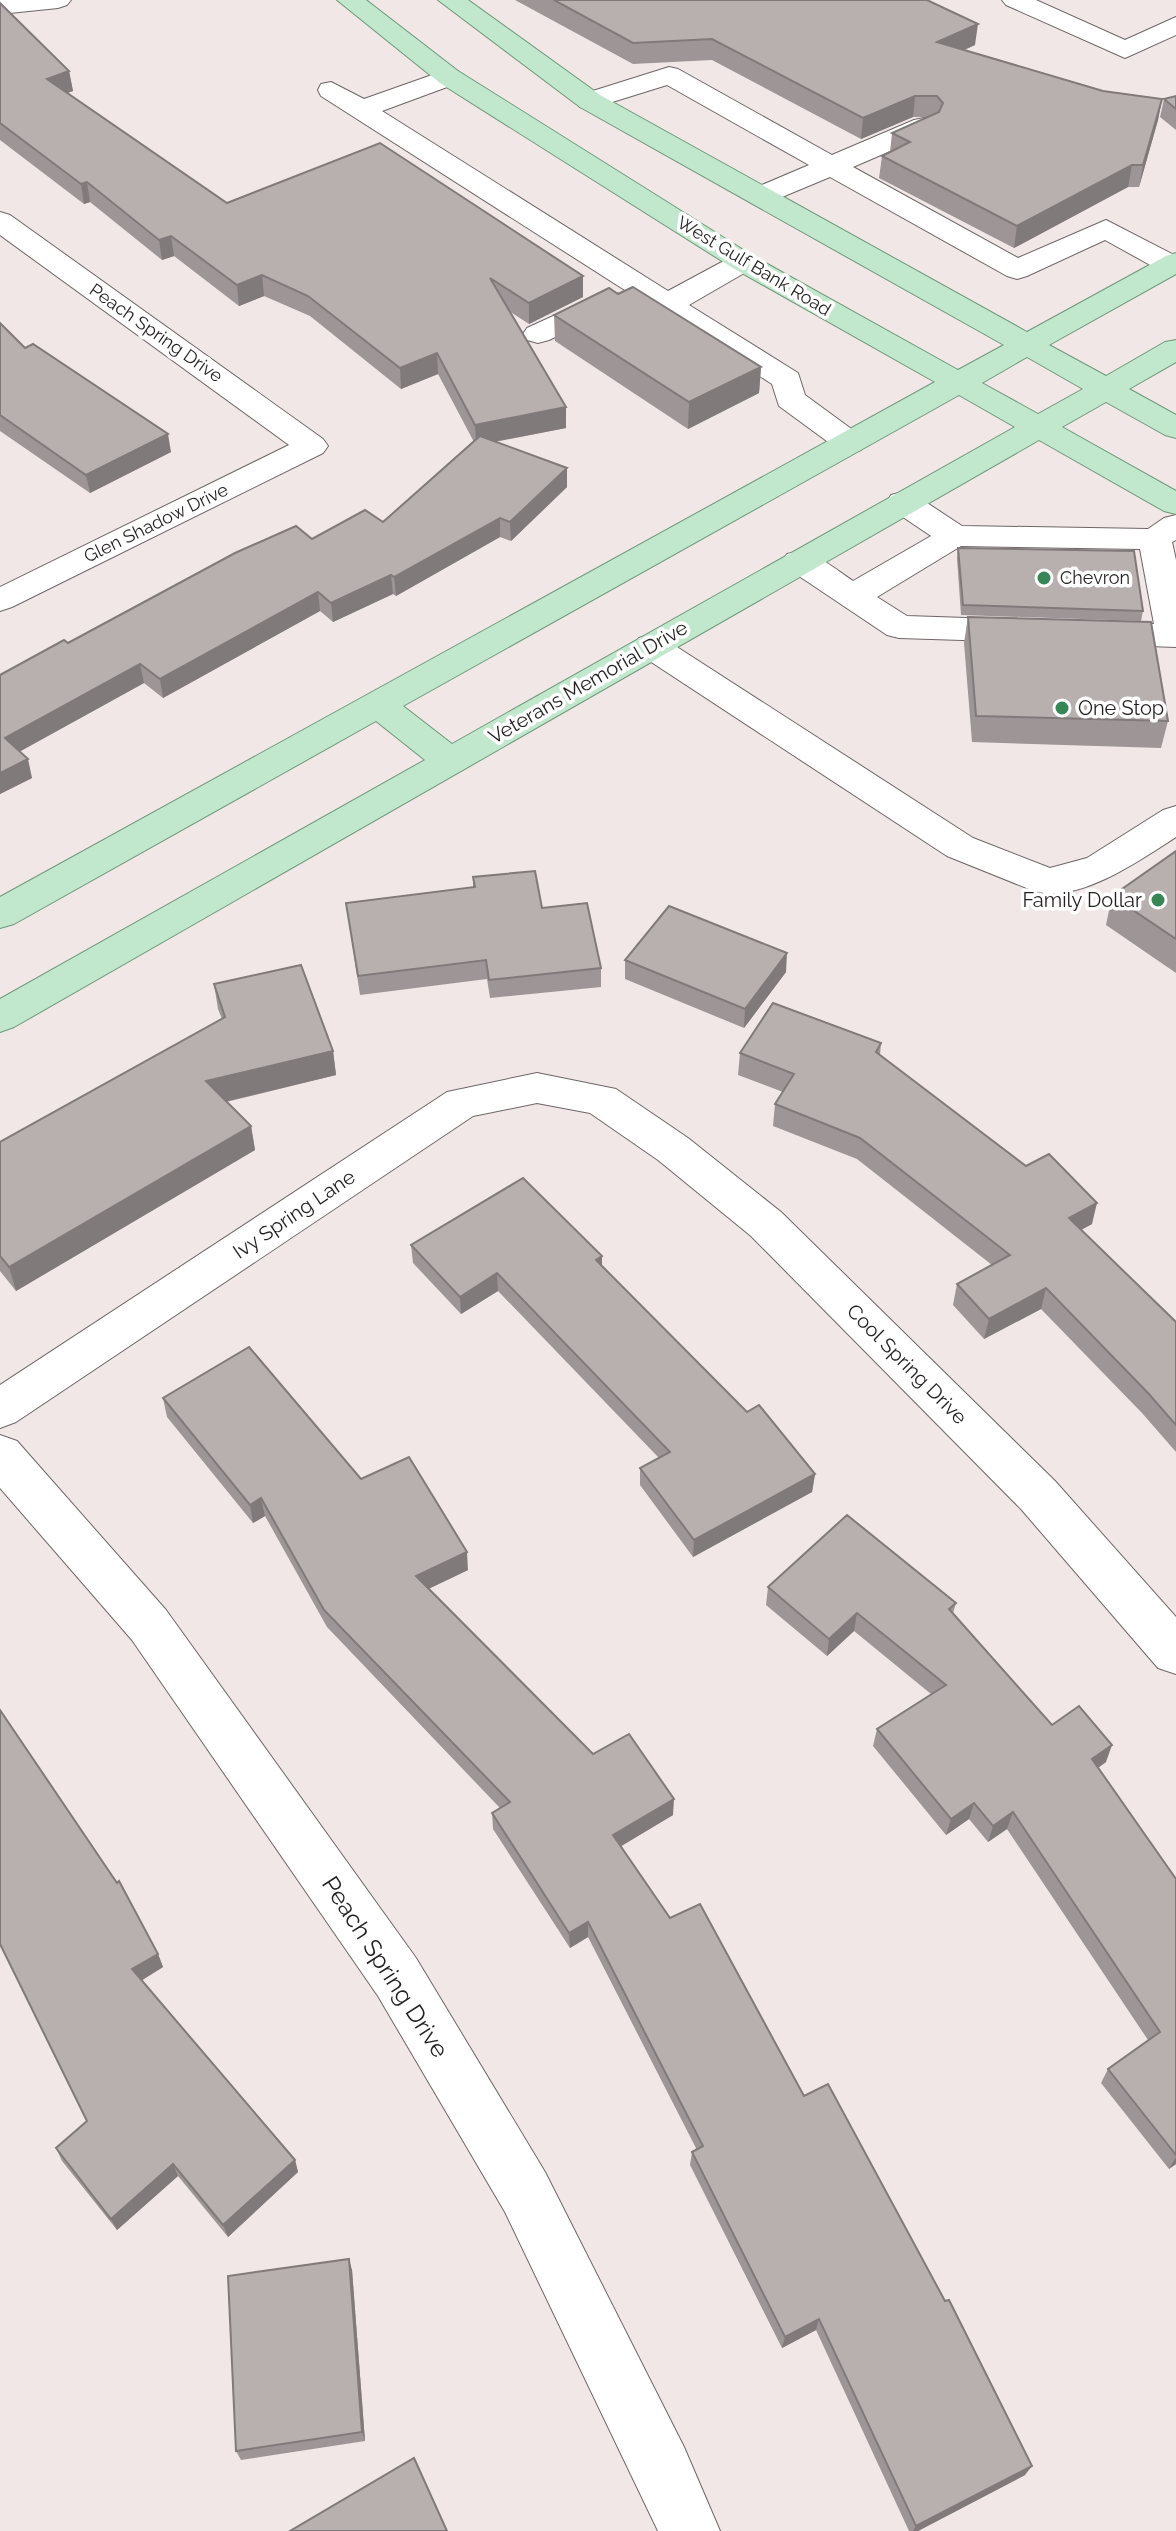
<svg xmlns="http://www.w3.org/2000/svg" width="1176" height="2531" viewBox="0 0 1176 2531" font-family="Raleway,sans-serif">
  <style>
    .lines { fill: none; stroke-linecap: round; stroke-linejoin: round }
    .minor-casing { stroke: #6e6665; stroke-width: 2 }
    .major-casing { stroke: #6e9779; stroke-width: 2 }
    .minor { fill: #fff; fill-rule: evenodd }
    .major { fill: #c1e8cc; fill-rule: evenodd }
    .wall { fill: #9e9696 }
    .shaded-wall { fill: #817a7a }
    .building { fill: #b8afaf; stroke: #817a7a; stroke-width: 2 }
    .poi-dot { fill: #388655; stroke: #fff; stroke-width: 3 }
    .labels { text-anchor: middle; stroke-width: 7; stroke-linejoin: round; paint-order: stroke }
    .far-street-label { font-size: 18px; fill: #221f1f; stroke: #fff }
    .far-poi-label { font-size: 18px; fill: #221f1f; stroke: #fff; text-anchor: start }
    .street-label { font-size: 20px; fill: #221f1f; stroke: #fff }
    .poi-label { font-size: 20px; fill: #221f1f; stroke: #fff; text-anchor: start }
    .near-street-label { font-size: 24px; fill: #221f1f; stroke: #fff }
  </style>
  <rect width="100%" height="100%" fill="#f1e7e7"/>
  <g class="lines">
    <g class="minor-casing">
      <g id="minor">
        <path d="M 0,0 L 71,0 L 67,5 L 58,8 L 0,14 Z"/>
        <path d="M 1002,0 L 1036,0 L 1125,40 L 1176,17 L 1176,35 L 1125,58 L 1006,5 Z"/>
        <path d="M 669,67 L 678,69 L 832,155 L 914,120 L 924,118 L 934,120 L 938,126 L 934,132 L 853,167 L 1018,258 L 1106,220 L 1176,256 L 1176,273 L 1161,271 L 1105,240 L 1027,276 L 1017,279 L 1007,276 L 830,177 L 770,202 L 760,205 L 750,202 L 746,196 L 750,190 L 809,165 L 667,85 L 590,109 L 580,107 L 576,101 L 580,95 Z"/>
        <path d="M 449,69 L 458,71 L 462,77 L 458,83 L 382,111 L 668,291 L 733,256 L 743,253 L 753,256 L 758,262 L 753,268 L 689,305 L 798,373 L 805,395 L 861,436 L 866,443 L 861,450 L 850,453 L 839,450 L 779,406 L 772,384 L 321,96 L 318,90 L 321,84 L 331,82 L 364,99 Z"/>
        <path d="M 0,212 L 10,215 L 323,439 L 328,446 L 323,453 L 12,607 L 0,611 L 0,587 L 289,445 L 0,235 Z"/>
        <path d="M 608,291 L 619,294 L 623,300 L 619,306 L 549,340 L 538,343 L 527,340 L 523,334 L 527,328 Z"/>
        <path d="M 903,492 L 915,495 L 962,526 L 1148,529 L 1164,518 L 1176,515 L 1176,540 L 1172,542 L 1176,560 L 1176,647 L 1094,644 L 1082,641 L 1077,633 L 1082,625 L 1094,622 L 1154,624 L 1140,549 L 961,546 L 877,597 L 907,616 L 1025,620 L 1037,623 L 1042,631 L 1037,639 L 1025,642 L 899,638 L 887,635 L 787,568 L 782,561 L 787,554 C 812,547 833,568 853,581 L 931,536 L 891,509 L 887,502 L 891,495 Z"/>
        <path d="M 651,635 L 663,638 L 973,838 L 1050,868 L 1087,858 L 1163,810 L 1176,806 L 1176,837 C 1140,860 1079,904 1034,891 L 947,856 L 639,654 L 633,646 L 639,638 Z"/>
        <path d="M 537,1073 L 616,1089 L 688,1138 L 781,1212 L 1055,1481 L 1176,1617 L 1176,1674 L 1158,1668 L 1021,1509 L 751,1236 L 658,1160 L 590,1113 L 537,1103 L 473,1116 L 16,1422 L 0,1428 L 0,1385 L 447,1092 Z"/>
        <path d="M 0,1435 L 17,1441 L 166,1610 L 416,1958 L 545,2172 L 684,2447 L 720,2531 L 658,2531 L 505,2212 L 378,1996 L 132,1640 L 0,1488 Z"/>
      </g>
    </g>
    <g class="major-casing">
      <path id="major" d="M 337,0 L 366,0 L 458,71 L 753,256 L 958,370 L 1004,345 L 580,107 L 438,0 L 468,0 L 600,95 L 1027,332 L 1166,256 L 1176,253 L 1176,274 L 1049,345 L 1106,376 L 1165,342 L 1176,340 L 1176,362 L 1129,389 L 1176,415 L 1176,438 L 1165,435 L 1106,402 L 1062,427 L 1176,491 L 1176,514 L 1164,511 L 1039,440 L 14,1027 L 0,1032 L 0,999 L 425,760 L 376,721 L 14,924 L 0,928 L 0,897 L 935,382 L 733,268 L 440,83 ZM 1027,357 L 1083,389 L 1038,414 L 982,383 ZM 959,395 L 1015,427 L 452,744 L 403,706 Z"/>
    </g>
    <use href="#minor" class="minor"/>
    <use href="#major" class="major"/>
  </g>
  <g class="wall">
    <path d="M 515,0 L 927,0 L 975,45 L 964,50 L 1103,91 L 1162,99 L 1158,120 L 1139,187 L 1128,187 L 1014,248 L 879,178 L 882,156 L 890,152 L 892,133 L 928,117 L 913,117 L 861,139 L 712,60 L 633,64 Z"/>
    <path d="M 0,3 L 69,71 L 73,91 L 67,93 L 227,203 L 583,276 L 583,297 L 529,324 L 509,311 L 566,428 L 495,442 L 567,487 L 511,541 L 500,537 L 396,596 L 393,594 L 333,622 L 320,611 L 163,698 L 144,683 L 20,751 L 32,778 L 0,794 L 0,675 L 68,643 L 312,539 L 383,522 L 474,442 L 438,374 L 401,389 L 310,316 L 264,296 L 239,306 L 174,256 L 162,260 L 90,202 L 84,204 L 0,140 Z"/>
    <path d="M 1176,96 L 1176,130 L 1160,117 L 1164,99 Z"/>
    <path d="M 618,294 L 761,367 L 759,393 L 688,429 L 555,341 L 554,315 Z"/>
    <path d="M 0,323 L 25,348 L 171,452 L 90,493 L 0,431 Z"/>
    <path d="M 958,548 L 1143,611 L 1141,621 L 961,615 L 957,558 Z"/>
    <path d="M 968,617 L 1168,721 L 1161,748 L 972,742 L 964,643 Z"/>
    <path d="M 1176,851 L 1176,973 L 1106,925 L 1112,896 Z"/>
    <path d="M 473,877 L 542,908 L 601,968 L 601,987 L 490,998 L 487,979 L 360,995 L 346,903 L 473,887 Z"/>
    <path d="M 625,960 L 786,972 L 744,1028 L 625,979 Z"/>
    <path d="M 214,984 L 333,1051 L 336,1075 L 226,1102 L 251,1126 L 255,1150 L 16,1291 L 0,1271 L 0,1142 L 222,1019 L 218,1009 Z"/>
    <path d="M 881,1043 L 880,1055 L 1092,1224 L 1081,1230 L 1176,1322 L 1176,1452 L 1142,1413 L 1041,1309 L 984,1339 L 953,1305 L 957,1284 L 992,1265 L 857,1159 L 773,1126 L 775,1104 L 783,1092 L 738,1075 L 740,1053 Z"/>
    <path d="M 411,1245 L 602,1266 L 747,1412 L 815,1474 L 812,1492 L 693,1557 L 640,1485 L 640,1468 L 659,1458 L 498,1291 L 461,1314 L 413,1263 Z"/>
    <path d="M 163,1398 L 361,1479 L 468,1570 L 428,1589 L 593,1754 L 673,1815 L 621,1846 L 670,1918 L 804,2096 L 1025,2475 L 918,2531 L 909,2531 L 816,2330 L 782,2348 L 690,2165 L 692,2152 L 697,2150 L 588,1937 L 570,1948 L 493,1829 L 492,1813 L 500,1808 L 327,1627 L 265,1516 L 253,1523 L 167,1417 Z"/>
    <path d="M 768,1587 L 956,1603 L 953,1613 L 1052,1725 L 1106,1762 L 1098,1768 L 1176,1879 L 1176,2164 L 1169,2169 L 1101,2083 L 1108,2069 L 1148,2040 L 1007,1829 L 988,1842 L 969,1819 L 946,1835 L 873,1746 L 877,1729 L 931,1694 L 854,1631 L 827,1656 L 766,1605 Z"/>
    <path d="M 0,1944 L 158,1954 L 163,1967 L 141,1981 L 295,2160 L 298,2172 L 228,2237 L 178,2176 L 117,2230 L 62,2161 L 56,2148 L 87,2121 Z"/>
    <path d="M 352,2270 L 365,2441 L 241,2460 L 236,2451 Z"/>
  </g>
  <g class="shaded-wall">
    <path d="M 978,24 L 975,45 L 935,63 L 937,42 Z"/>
    <path d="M 69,71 L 73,91 L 50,99 L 47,79 Z"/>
    <path d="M 915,96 L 913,117 L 861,139 L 863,118 Z"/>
    <path d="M 1162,99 L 1158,120 L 1139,187 L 1143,165 Z"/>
    <path d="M 1132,165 L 1128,187 L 1014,248 L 1017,226 Z"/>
    <path d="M 87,182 L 90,202 L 84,204 L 81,184 Z"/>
    <path d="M 171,236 L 174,256 L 162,260 L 159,240 Z"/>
    <path d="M 262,275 L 264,296 L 239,306 L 237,285 Z"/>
    <path d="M 583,276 L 583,297 L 529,324 L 529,303 Z"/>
    <path d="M 437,353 L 438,374 L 401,389 L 400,368 Z"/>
    <path d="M 761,367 L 759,393 L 688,429 L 689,402 Z"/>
    <path d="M 566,407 L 566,428 L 476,445 L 475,425 Z"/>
    <path d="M 168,434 L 171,452 L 90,493 L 86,475 Z"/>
    <path d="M 567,468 L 567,487 L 511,541 L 510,522 Z"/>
    <path d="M 500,518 L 500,537 L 396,596 L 394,577 Z"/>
    <path d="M 391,575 L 393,594 L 333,622 L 331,603 Z"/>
    <path d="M 318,592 L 320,611 L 163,698 L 160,679 Z"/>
    <path d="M 140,664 L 144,683 L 10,757 L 5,738 Z"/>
    <path d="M 28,759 L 32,778 L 0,794 L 0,773 Z"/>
    <path d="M 787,953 L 786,972 L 744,1028 L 745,1009 Z"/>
    <path d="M 333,1051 L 336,1075 L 211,1105 L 206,1081 Z"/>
    <path d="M 251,1126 L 255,1150 L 16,1291 L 9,1267 Z"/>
    <path d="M 1097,1203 L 1092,1224 L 1064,1239 L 1069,1218 Z"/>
    <path d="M 602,1256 L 602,1274 L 596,1260 Z"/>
    <path d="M 497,1273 L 498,1291 L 461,1314 L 460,1297 Z"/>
    <path d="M 1046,1288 L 1041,1309 L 984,1339 L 989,1319 Z"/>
    <path d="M 815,1474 L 812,1492 L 693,1557 L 694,1540 Z"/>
    <path d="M 261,1498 L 265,1516 L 253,1523 L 250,1505 Z"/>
    <path d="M 467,1552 L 468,1570 L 418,1594 L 416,1576 Z"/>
    <path d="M 857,1613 L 854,1631 L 827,1656 L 829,1639 Z"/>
    <path d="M 1112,1745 L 1106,1762 L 1086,1776 L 1092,1759 Z"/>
    <path d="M 674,1799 L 673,1815 L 613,1851 L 613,1835 Z"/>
    <path d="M 974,1803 L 969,1819 L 946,1835 L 951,1819 Z"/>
    <path d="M 1013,1812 L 1007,1829 L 988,1842 L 993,1826 Z"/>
    <path d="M 588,1922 L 588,1937 L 570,1948 L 569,1933 Z"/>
    <path d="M 158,1954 L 163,1967 L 137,1983 L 132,1969 Z"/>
    <path d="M 1176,2157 L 1176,2164 L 1169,2169 Z"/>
    <path d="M 295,2160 L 298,2172 L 228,2237 L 223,2225 Z"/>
    <path d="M 173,2164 L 178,2176 L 117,2230 L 111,2219 Z"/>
    <path d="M 349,2259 L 352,2270 L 365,2441 L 362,2432 Z"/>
    <path d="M 819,2319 L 816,2330 L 782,2348 L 785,2337 Z"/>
    <path d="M 1032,2466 L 1025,2475 L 918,2531 L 913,2531 L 916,2526 Z"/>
  </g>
  <g class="building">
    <path d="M 554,0 L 927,0 L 978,24 L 937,42 L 1103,91 L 1162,99 L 1143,165 L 1132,165 L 1017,226 L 882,156 L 910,142 L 892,133 L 939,112 L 943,103 L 937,96 L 915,96 L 863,118 L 712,39 L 633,43 Z"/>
    <path d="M 0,3 L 69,71 L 47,79 L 227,203 L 380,143 L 583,276 L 529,303 L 490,278 L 566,407 L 475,425 L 437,353 L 400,368 L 308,296 L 262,275 L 237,285 L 171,236 L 159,240 L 87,182 L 81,184 L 0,123 Z"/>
    <path d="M 1176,96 L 1176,109 L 1164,99 Z"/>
    <path d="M 633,287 L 761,367 L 689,402 L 554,315 L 609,288 L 618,294 Z"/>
    <path d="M 0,323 L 25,348 L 33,344 L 168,434 L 86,475 L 0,415 Z"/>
    <path d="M 480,436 L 567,468 L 510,522 L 500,518 L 394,577 L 391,575 L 331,603 L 318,592 L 160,679 L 140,664 L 5,738 L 28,759 L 0,773 L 0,675 L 64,640 L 68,643 L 235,553 L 296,526 L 312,539 L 365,510 L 383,522 Z"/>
    <path d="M 958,548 L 1134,551 L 1143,611 L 963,605 Z"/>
    <path d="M 968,617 L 1151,622 L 1168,721 L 976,716 Z"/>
    <path d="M 1176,851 L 1176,939 L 1112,896 Z"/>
    <path d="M 535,871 L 542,908 L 587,903 L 601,968 L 489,980 L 486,960 L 358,976 L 346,903 L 475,887 L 473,877 Z"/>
    <path d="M 669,906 L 787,953 L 745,1009 L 625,960 Z"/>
    <path d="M 301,965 L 333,1051 L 206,1081 L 251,1126 L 9,1267 L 0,1256 L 0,1142 L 225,1017 L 214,984 Z"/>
    <path d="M 773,1003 L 881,1043 L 876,1052 L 1026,1166 L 1049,1154 L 1097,1203 L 1069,1218 L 1176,1322 L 1176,1425 L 1148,1393 L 1046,1288 L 989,1319 L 957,1284 L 1010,1255 L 860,1138 L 775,1104 L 794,1074 L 740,1053 Z"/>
    <path d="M 523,1178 L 602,1256 L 596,1260 L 747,1412 L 759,1405 L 815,1474 L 694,1540 L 640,1468 L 670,1452 L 497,1273 L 460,1297 L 411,1245 Z"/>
    <path d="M 249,1347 L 361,1479 L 409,1457 L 467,1552 L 416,1576 L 593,1754 L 629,1734 L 674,1799 L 613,1835 L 670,1918 L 700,1904 L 804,2096 L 828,2084 L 945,2301 L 949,2300 L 1032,2466 L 916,2526 L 819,2319 L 785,2337 L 692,2152 L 703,2146 L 588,1922 L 569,1933 L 492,1813 L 510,1802 L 324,1610 L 261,1498 L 250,1505 L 163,1398 Z"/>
    <path d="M 847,1515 L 956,1603 L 949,1609 L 1052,1725 L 1079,1706 L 1112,1745 L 1092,1759 L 1176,1879 L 1176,2155 L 1108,2069 L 1160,2032 L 1013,1812 L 993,1826 L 974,1803 L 951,1819 L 877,1729 L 946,1685 L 857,1613 L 829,1639 L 768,1587 Z"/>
    <path d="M 0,1710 L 117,1883 L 119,1881 L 158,1954 L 132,1969 L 295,2160 L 223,2225 L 173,2164 L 111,2219 L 56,2148 L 87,2121 L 0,1944 Z"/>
    <path d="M 349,2259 L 362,2432 L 236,2451 L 228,2276 Z"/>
    <path d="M 414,2458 L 447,2531 L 290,2531 Z"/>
  </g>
  <g class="poi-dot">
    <circle cx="1044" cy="578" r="8"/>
    <circle cx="1062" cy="708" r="8"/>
    <circle cx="1158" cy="900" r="8"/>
  </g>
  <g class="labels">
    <g class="far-street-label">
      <text transform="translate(754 266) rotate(31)" y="6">West Gulf Bank Road</text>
      <text transform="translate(156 333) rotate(35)" y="6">Peach Spring Drive</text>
      <text transform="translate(156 523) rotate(-26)" y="6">Glen Shadow Drive</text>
    </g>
    <g class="far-poi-label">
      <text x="1060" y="584">Chevron</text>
    </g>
    <g class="street-label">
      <text transform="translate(588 682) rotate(-30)" y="7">Veterans Memorial Drive</text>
      <text transform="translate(294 1214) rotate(-34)" y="7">Ivy Spring Lane</text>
      <text transform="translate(907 1364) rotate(45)" y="7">Cool Spring Drive</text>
    </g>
    <g class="poi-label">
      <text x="1078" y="715">One Stop</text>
      <text x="1142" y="907" text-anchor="end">Family Dollar</text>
    </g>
    <g class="near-street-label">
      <text transform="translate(385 1967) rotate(57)" y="8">Peach Spring Drive</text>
    </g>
  </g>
</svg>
